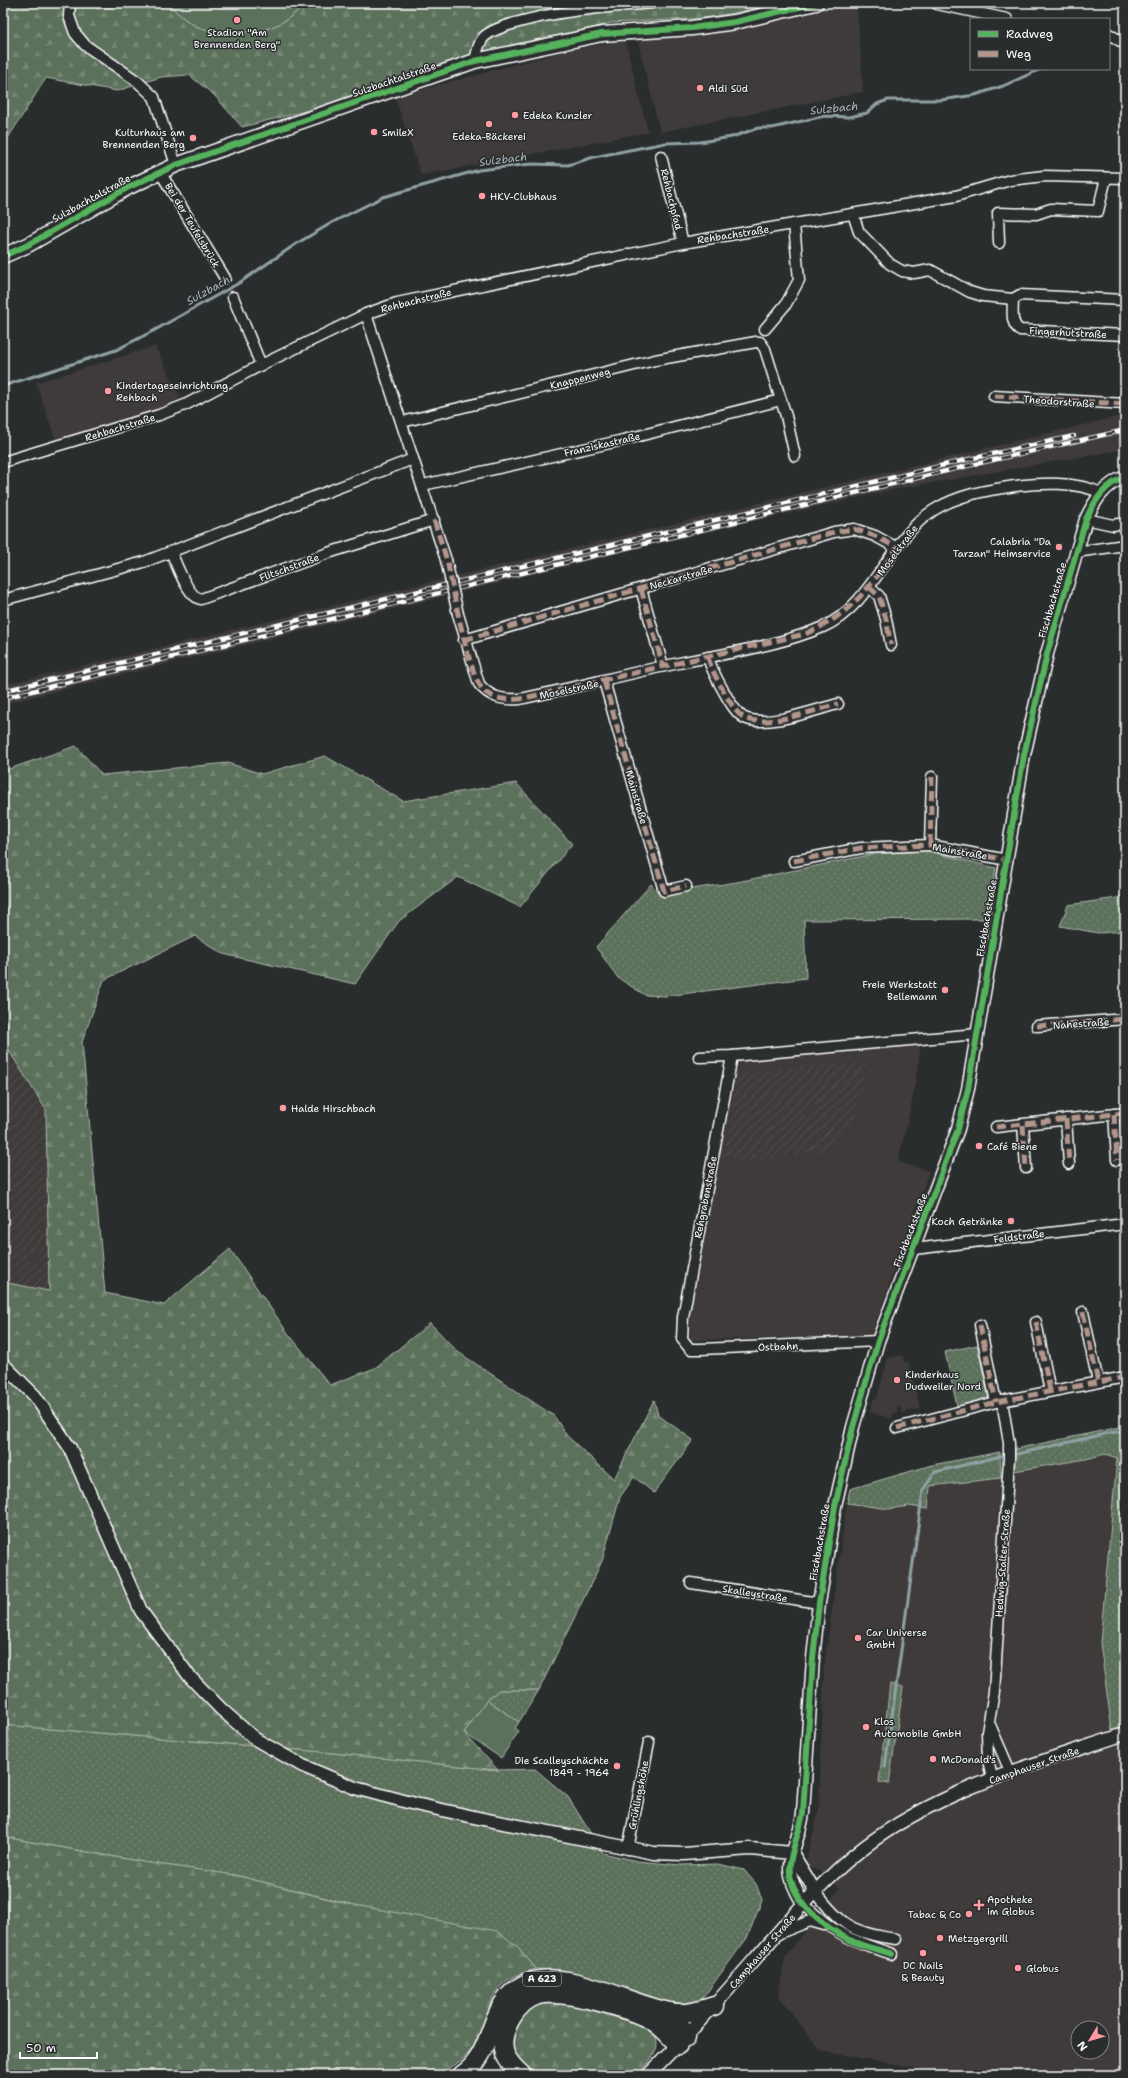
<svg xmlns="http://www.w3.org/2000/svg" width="1128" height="2078" viewBox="0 0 1128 2078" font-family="'Shantell Sans',sans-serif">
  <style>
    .built { fill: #3f3b3b; fill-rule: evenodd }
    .industrial { fill: url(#industrial-furrows) }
    .green { fill: url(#green-dots); stroke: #aeb8ae }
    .forest { fill: url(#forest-firs); stroke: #aeb8ae }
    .pitch { fill: #5c715c; stroke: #aeb8ae }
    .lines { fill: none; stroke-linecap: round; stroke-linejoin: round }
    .stream { stroke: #90a2a5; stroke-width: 3 }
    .minor-casing { stroke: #fff; stroke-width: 13 }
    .tertiary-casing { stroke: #fff; stroke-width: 15 }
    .secondary-casing { stroke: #fff; stroke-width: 17 }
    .motorway-casing { stroke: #fff; stroke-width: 21 }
    .minor { stroke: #2a2d2e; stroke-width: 10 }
    .tertiary { stroke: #2a2d2e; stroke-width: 12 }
    .secondary { stroke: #2a2d2e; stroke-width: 14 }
    .motorway { stroke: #2a2d2e; stroke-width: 18 }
    .rail-casing { stroke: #fff; stroke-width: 4.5 }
    .rail { stroke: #2a2d2e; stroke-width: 3; stroke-dasharray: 9; stroke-linecap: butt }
    .minor-bridge-casing { stroke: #fff; stroke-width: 13; stroke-linecap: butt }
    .minor-bridge { stroke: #2a2d2e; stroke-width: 10 }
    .quiet { stroke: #b2968c; stroke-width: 5; stroke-dasharray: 10 5; stroke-linecap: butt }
    .cycleway-casing { stroke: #2a2d2e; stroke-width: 8 }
    .cycleway { stroke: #56b35d; stroke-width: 6 }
    .poi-dot { fill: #ff9aa2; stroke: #2a2d2e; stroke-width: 1.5 }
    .labels { text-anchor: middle; stroke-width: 3; stroke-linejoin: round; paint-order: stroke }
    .shield { fill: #2a2d2e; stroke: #bfc0c0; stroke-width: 1 }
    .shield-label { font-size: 9px; font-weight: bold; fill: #fff }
    .poi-label { font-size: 10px; fill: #fff; stroke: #2a2d2e; text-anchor: start }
    .street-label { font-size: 10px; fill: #fff; stroke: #2a2d2e }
    .water-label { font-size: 11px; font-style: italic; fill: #acb9bc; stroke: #2a2d2e }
  </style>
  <defs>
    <pattern id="industrial-furrows" width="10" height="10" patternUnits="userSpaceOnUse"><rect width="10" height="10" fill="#3f3b3b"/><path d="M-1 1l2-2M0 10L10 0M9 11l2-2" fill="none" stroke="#524f4f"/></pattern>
    <pattern id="green-dots" width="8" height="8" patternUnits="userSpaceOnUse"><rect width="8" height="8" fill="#5c715c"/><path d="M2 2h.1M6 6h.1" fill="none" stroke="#748674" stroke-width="1.8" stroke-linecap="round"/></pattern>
    <pattern id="forest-firs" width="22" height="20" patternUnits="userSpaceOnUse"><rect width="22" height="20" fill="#5c715c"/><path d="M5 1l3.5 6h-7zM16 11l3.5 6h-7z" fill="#748674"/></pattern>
  </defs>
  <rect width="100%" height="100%" fill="#2a2d2e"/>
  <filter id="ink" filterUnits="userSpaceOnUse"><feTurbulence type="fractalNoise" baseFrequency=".025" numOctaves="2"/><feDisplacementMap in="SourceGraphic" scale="8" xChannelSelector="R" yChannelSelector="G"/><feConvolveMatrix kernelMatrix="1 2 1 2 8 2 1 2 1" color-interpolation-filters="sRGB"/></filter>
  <g filter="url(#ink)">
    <g class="built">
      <path d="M 857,3 L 863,92 L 660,132 L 638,41 Z"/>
      <path d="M 625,40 L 648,132 L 421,175 L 395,97 L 565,51 Z"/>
      <path d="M 155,346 L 181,399 L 129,419 L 56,440 L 36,383 Z"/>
      <path d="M 1125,415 L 1125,449 L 896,489 L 722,528 L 3,704 L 3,685 Z"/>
      <path d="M 922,1038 L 912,1101 L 898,1162 L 929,1171 L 871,1336 L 690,1340 L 691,1310 L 737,1068 L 743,1050 Z"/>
      <path d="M 902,1355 L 904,1363 L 908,1362 L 920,1408 L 902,1413 L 900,1406 L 897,1407 L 898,1412 L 892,1414 L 893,1419 L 870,1412 L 874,1398 L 877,1398 L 888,1358 Z"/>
      <path d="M 1105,1454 L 1117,1458 L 1100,1643 L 1112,1729 L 1125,1726 L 1125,2075 L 958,2075 L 821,2051 L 778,1995 L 785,1957 L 840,1888 L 818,1870 L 810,1868 L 806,1862 L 819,1810 L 824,1667 L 847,1503 L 889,1509 L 909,1506 L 928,1509 L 930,1486 L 1001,1478 L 1014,1471 L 1086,1459 ZM 1078,2028 L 1102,2028 L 1102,2052 L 1078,2052 Z"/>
    </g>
    <g class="industrial">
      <path d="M 3,1041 L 46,1110 L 49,1292 L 3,1282 Z"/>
      <path d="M 867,1062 L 853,1125 L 824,1152 L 722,1163 L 738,1072 Z"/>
    </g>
    <g class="green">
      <path d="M 927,851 L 996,868 L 986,919 L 804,920 L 806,978 L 666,996 L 645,995 L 618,978 L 596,947 L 651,884 L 659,894 L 737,882 L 879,853 Z"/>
      <path d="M 1125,894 L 1125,931 L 1098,933 L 1060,926 L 1068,905 L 1117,898 Z"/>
      <path d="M 977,1345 L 989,1399 L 957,1406 L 945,1352 Z"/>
      <path d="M 1125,1426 L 1125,1726 L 1112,1730 L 1100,1643 L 1117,1458 L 1105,1454 L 1086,1459 L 1014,1471 L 1015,1449 Z"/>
      <path d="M 1000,1452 L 1001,1478 L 930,1486 L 928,1509 L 909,1506 L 889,1509 L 847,1503 L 850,1489 L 932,1465 Z"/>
      <path d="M 890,1684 L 903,1687 L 889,1784 L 879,1782 Z"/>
      <path d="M 499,1690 L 539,1690 L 519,1722 L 487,1700 Z"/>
      <path d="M 3,1725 L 313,1751 L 498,1770 L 535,1769 L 568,1797 L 603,1853 L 637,1861 L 681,1865 L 718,1864 L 744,1870 L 756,1884 L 762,1900 L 747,1938 L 702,1999 L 683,2008 L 589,1978 L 558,1970 L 536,1969 L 517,1946 L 235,1875 L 143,1862 L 3,1837 Z"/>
    </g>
    <g class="forest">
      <path d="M 3,3 L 96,3 L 97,9 L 135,3 L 168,3 C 177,13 185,20 196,26 C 204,30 215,31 223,31 C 256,35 283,29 305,3 L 784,3 L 708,18 L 611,23 L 429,73 L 325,106 L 242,127 L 214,95 L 189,75 L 161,77 L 117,91 L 46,78 L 3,146 Z"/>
      <path d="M 76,746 L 102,775 L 228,763 L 262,774 L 325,756 L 403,801 L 516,783 L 572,844 L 520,907 L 458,877 L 399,921 L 355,984 L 223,954 L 195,936 L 104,980 L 82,1042 L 105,1293 L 164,1305 L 230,1249 L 287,1332 L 330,1385 L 375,1368 L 430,1323 L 458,1352 L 554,1416 L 567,1436 L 614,1479 L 654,1400 L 658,1415 L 693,1440 L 654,1493 L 634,1477 L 620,1497 L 602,1561 L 539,1690 L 499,1690 L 487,1700 L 464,1733 L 498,1770 L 313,1751 L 3,1725 L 3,1282 L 49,1291 L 46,1110 L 3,1041 L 3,771 Z"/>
      <path d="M 3,1837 L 143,1862 L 235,1875 L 344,1903 L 497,1931 L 517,1946 L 536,1969 C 525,1972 512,1976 503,1984 C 489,1997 488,2015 482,2031 C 476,2049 460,2065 442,2071 C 429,2076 410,2075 396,2075 L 3,2075 Z"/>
      <path d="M 565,2001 L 652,2029 C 665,2049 650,2060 637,2075 L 536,2075 C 506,2059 508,2043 522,2016 C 525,2011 528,2004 534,2002 C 543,2000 556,2002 565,2001 Z"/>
    </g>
    <g class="pitch">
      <path d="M 168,3 L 305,3 C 283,29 256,35 223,31 C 215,31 204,30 196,26 C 185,20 177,13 168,3 Z"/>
      <path d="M 487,1700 L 519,1722 L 515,1728 L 519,1731 L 501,1758 L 464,1733 Z"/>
    </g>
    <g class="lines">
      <g class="stream">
        <path d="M 1116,36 L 1125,33"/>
        <path d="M 3,386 L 116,350 L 155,330 L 239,283 L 296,244 L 333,222 L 383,197 L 479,170 L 531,164 L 568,165 L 594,157 L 665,143 L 700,142 L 732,137 L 758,128 L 772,128 L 824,116 L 849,117 L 867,113 L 877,104 L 888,100 L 941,100 L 975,95 L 1003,86 L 1041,69"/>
        <path d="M 1017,1454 L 1114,1432 L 1125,1432"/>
        <path d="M 885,1767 L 923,1490 L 935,1472 L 1001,1456"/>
      </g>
      <g class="minor-casing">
        <g id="minor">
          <path d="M 70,3 L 69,16 L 75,33 L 85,45 L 137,81 L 154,97 L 176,165"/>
          <path d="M 937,4 L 1007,19"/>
          <path d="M 1109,34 L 1125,44"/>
          <path d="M 475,61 C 477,53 478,42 485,36 C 493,29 508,25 519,22 C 562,10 607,7 652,3"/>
          <path d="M 661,156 L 683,243"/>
          <path d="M 160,172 L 225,278"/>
          <path d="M 853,214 L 859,232 L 890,264 L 902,271 L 914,273 L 930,270 L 970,292 L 983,296 L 1013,299"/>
          <path d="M 999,243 L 998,213 L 1036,214 L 1051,209 L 1098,211 L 1106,178"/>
          <path d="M 233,297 L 261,365"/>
          <path d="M 1125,300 L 1020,295 L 1013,299 C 1013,310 1010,324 1020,330 L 1125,335"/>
          <path d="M 366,314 L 446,560"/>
          <path d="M 765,329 L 786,304 L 799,280 L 794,224"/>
          <path d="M 994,396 L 1125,404"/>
          <path d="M 402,422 L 655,360 L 756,342 L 760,342 L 765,349 L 786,416 L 795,456"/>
          <path d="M 3,462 L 159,415 L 185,405 L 261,365 L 366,314 L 397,303 L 683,243 L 956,196 L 1010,180 L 1044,176 L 1125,178"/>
          <path d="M 423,485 L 619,441 L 781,400"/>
          <path d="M 1086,519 L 1113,525 L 1125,523"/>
          <path d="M 171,552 C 176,563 188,598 201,599 L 328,553 L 434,520"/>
          <path d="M 1076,552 L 1125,545"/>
          <path d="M 869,587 L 879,596 L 886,619 L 891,645"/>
          <path d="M 641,589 L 663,666"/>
          <path d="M 3,600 L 144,562 L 413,459"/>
          <path d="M 458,614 L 479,684 C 490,698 503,700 520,699 C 573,688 626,674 679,663 C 727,653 778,646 823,627 C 873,605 890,537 934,510 C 958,495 987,490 1015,486 C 1042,483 1076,481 1101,493"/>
          <path d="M 464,640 L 834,532 L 854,529 L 875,536 L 897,548"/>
          <path d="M 708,657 C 711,669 717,679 723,690 C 728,699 737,716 747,719 C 770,727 814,710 838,704"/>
          <path d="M 604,681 L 664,891 L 686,886"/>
          <path d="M 930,845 L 932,777"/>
          <path d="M 794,861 L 861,848 L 930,845 L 1007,860"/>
          <path d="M 1037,1026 L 1125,1019"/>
          <path d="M 732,1056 L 683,1317 L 682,1339 L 690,1349 L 701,1349 L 878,1341"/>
          <path d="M 699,1057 L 732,1056 L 977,1034"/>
          <path d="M 1114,1114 L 1117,1160"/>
          <path d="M 1066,1119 L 1069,1164"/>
          <path d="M 1023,1125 L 1026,1168"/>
          <path d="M 996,1127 L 1125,1113"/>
          <path d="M 914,1249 L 1125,1224"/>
          <path d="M 1083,1312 L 1098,1382"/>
          <path d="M 1036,1322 L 1050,1391"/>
          <path d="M 980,1325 L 996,1402"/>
          <path d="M 897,1428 L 996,1402 L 1125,1377"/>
          <path d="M 691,1583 L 819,1603"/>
          <path d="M 990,1725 L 1010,1771"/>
          <path d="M 992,1778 L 988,1760 L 987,1732 L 994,1692 L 1009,1459 L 1009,1443 L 1002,1401"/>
          <path d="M 628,1849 L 649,1742"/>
          <path d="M 815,1891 C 841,1926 853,1933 896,1939"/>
          <path d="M 803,1903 C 833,1934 853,1941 892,1954"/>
          <path d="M 777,1934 L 810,1921 L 824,1925"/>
        </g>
      </g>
      <g class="tertiary-casing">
        <g id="tertiary">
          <path d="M 3,1364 L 35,1396 L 70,1448 L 141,1611 L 190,1677 L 221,1709 L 255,1739 L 303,1766 L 355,1788 L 415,1804 L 483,1819 L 654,1853 L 684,1854 L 750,1849 L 792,1853"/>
          <path d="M 792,1853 L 815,1891"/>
          <path d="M 803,1903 C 777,1861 797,1856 803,1813 L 813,1658 L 819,1603 L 835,1506 L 853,1427 L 878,1341 L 958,1129 L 968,1089 L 1024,755 L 1047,654 L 1086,519 C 1095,500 1105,484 1125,477"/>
          <path d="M 648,2075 C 685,2038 720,2000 754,1960 C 788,1921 822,1880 863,1848 C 940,1789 1035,1764 1125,1734"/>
        </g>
      </g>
      <g class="secondary-casing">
        <path id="secondary" d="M 3,256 L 28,245 L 129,187 L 176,165 L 475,61 L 602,34 L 692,28 L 735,22 L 816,3"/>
      </g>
      <g class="motorway-casing">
        <g id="motorway">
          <path d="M 668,2012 L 683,2029 L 686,2037"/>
          <path d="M 462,2075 C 495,2053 487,2009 518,1988 C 557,1961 628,2005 670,2012 C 685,2015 699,2011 714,2006"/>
          <path d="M 522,2075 C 515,2069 509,2063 505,2054 C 498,2032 517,2001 538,1995 C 563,1989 632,2009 654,2022 C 663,2028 671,2037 678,2045"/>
        </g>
      </g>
      <use href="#minor" class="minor"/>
      <use href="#tertiary" class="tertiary"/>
      <use href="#secondary" class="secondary"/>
      <use href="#motorway" class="motorway"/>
      <g class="rail-casing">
        <g id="rail">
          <path d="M 3,691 L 965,460 L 1074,436"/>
          <path d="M 3,698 L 967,466 L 1125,430"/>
        </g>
      </g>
      <use href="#rail" class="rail"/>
      <g class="minor-bridge-casing">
        <path id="minor-bridge" d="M 446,560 L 458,614"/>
      </g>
      <use href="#minor-bridge" class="minor-bridge"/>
      <g class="quiet">
        <path d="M 994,396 L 1125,404"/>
        <path d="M 434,520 C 438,533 443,547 447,561 C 453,586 468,678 485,692 C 496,700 508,700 520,699 L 805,634 C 851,615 870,587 897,548 L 875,536 L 854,529 L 834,532 L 464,640"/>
        <path d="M 869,587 L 879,596 L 886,619 L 891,645"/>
        <path d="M 641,589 L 663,666"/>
        <path d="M 708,657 C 711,669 717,679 723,690 C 728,699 737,716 747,719 C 770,727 814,710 838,704"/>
        <path d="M 604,681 L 664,891 L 686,886"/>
        <path d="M 930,845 L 932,777"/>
        <path d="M 794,861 L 861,848 L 930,845 L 1007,860"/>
        <path d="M 1037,1026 L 1125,1019"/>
        <path d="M 1114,1114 L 1117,1160"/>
        <path d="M 1066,1119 L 1069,1164"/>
        <path d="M 1023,1125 L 1026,1168"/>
        <path d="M 996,1127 L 1125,1113"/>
        <path d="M 1083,1312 L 1098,1382"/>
        <path d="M 1036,1322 L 1050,1391"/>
        <path d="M 980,1325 L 996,1402"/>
        <path d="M 897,1428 L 996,1402 L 1125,1377"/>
      </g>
      <g class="cycleway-casing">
        <g id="cycleway">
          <path d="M 3,256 L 28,245 L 129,187 L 176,165 L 475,61 L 602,34 L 692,28 L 735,22 L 816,3"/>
          <path d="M 892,1954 C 880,1950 866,1947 854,1942 C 826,1929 786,1899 790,1864 C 792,1847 800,1831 803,1813 L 813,1658 L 819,1603 L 835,1506 L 853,1427 L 878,1341 L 958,1129 L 968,1089 L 1024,755 L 1047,654 L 1086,519 C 1095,500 1105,484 1125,477"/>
        </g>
      </g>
      <use href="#cycleway" class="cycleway"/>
    </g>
  </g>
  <g class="poi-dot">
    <circle cx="237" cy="20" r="4"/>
    <circle cx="700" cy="88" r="4"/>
    <circle cx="515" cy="115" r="4"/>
    <circle cx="489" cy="124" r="4"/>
    <circle cx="374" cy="132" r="4"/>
    <circle cx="193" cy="138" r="4"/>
    <circle cx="482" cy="196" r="4"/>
    <circle cx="108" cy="391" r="4"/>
    <circle cx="1059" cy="547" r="4"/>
    <circle cx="945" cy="990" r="4"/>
    <circle cx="283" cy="1108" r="4"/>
    <circle cx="979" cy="1146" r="4"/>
    <circle cx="1011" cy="1221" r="4"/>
    <circle cx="897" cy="1380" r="4"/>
    <circle cx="858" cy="1638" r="4"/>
    <circle cx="866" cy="1727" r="4"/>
    <circle cx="933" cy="1759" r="4"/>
    <circle cx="617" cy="1766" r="4"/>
    <path d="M977 1899h4v4h4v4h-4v4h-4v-4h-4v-4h4z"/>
    <circle cx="969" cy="1914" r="4"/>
    <circle cx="940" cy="1938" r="4"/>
    <circle cx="923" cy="1953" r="4"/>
    <circle cx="1018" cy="1968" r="4"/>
  </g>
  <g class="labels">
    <rect class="shield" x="523" y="1972" width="38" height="14" rx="3"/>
    <g class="shield-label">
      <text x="542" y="1982">A 623</text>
    </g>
    <g class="poi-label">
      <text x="237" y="36" text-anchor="middle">Stadion "Am<tspan x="237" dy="12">Brennenden Berg"</tspan></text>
      <text x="708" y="92">Aldi Süd</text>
      <text x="523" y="119">Edeka Kunzler</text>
      <text x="185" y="136" text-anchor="end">Kulturhaus am<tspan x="185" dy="12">Brennenden Berg</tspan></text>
      <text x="382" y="136">SmileX</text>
      <text x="489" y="140" text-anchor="middle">Edeka-Bäckerei</text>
      <text x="490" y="200">HKV-Clubhaus</text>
      <text x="116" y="389">Kindertageseinrichtung<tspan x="116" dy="12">Rehbach</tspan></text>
      <text x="1051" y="545" text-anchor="end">Calabria "Da<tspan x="1051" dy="12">Tarzan" Heimservice</tspan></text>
      <text x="937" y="988" text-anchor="end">Freie Werkstatt<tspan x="937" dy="12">Bellemann</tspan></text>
      <text x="291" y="1112">Halde Hirschbach</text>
      <text x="987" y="1150">Café Biene</text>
      <text x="1003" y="1225" text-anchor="end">Koch Getränke</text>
      <text x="905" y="1378">Kinderhaus<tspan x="905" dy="12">Dudweiler Nord</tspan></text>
      <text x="866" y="1636">Car Universe<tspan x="866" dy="12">GmbH</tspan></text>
      <text x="874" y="1725">Klos<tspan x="874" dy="12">Automobile GmbH</tspan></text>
      <text x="941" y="1763">McDonald's</text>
      <text x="609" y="1764" text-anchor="end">Die Scalleyschächte<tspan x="609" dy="12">1849 - 1964</tspan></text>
      <text x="987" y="1903">Apotheke<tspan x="987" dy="12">im Globus</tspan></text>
      <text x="961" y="1918" text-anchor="end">Tabac &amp; Co</text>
      <text x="948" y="1942">Metzgergrill</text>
      <text x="923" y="1969" text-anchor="middle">DC Nails<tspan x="923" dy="12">&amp; Beauty</tspan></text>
      <text x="1026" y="1972">Globus</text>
    </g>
    <g class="street-label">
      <text transform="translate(394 79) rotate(-19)" y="4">Sulzbachtalstraße</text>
      <text transform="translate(91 198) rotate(-29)" y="4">Sulzbachtalstraße</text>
      <text transform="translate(672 199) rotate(76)" y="4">Rehbachpfad</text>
      <text transform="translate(193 225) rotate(59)" y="4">Bei der Teufelsbrück</text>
      <text transform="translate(733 234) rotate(-9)" y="4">Rehbachstraße</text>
      <text transform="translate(416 300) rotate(-14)" y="4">Rehbachstraße</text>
      <text transform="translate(1068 332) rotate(3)" y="4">Fingerhutstraße</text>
      <text transform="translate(580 378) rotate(-14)" y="4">Knappenweg</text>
      <text transform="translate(1059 401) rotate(4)" y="4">Theodorstraße</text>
      <text transform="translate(120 427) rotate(-17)" y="4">Rehbachstraße</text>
      <text transform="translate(602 444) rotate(-13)" y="4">Franziskastraße</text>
      <text transform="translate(897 550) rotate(-53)" y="4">Moselstraße</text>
      <text transform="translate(289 567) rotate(-20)" y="4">Flitschstraße</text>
      <text transform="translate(681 577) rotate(-16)" y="4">Neckarstraße</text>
      <text transform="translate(1052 600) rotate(-74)" y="4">Fischbachstraße</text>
      <text transform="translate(569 689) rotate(-12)" y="4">Moselstraße</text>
      <text transform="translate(637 797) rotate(74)" y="4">Mainstraße</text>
      <text transform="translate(960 851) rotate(10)" y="4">Mainstraße</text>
      <text transform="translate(986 918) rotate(-80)" y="4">Fischbachstraße</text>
      <text transform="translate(1081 1023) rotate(-4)" y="4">Nahestraße</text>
      <text transform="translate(705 1197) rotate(-79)" y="4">Rehgrabenstraße</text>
      <text transform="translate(910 1230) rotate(-69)" y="4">Fischbachstraße</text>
      <text transform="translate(1019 1236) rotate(-7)" y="4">Feldstraße</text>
      <text transform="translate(778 1346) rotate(-2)" y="4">Ostbahn</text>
      <text transform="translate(819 1542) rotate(-80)" y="4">Fischbachstraße</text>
      <text transform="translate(1002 1563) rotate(-86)" y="4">Hedwig-Stalter-Straße</text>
      <text transform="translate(755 1593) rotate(9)" y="4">Skalleystraße</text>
      <text transform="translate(1034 1765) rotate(-19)" y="4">Camphauser Straße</text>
      <text transform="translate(638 1795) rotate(-79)" y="4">Grühlingshöhe</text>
      <text transform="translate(762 1951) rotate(-49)" y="4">Camphauser Straße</text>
    </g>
    <g class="water-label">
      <text transform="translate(834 108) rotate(-6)" y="4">Sulzbach</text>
      <text transform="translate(503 159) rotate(-7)" y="4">Sulzbach</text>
      <text transform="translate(208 290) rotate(-29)" y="4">Sulzbach</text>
    </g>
  </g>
  <rect width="1128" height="2078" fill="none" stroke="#2a2d2e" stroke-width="16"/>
  <rect x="8" y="8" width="1112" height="2062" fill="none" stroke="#fff" stroke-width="1.5" filter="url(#ink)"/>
  <rect x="970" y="18" width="140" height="52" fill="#2a2d2e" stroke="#7f8182"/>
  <rect x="978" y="31" width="20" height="6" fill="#56b35d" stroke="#7f8182"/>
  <text x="1006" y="38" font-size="12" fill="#ffffff">Radweg</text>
  <rect x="978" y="51" width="20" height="6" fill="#b2968c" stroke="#7f8182"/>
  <text x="1006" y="58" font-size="12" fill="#ffffff">Weg</text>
  <g transform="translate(1090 2040) rotate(232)"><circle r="19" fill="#2a2d2e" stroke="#7f8182"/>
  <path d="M0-3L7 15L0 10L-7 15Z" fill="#ff9aa2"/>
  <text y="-6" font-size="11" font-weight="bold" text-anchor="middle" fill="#ffffff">N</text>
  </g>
  <path d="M20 2052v6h77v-6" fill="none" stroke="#ffffff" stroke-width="2"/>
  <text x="26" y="2052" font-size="12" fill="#ffffff" stroke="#2a2d2e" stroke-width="3" paint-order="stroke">50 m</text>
</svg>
